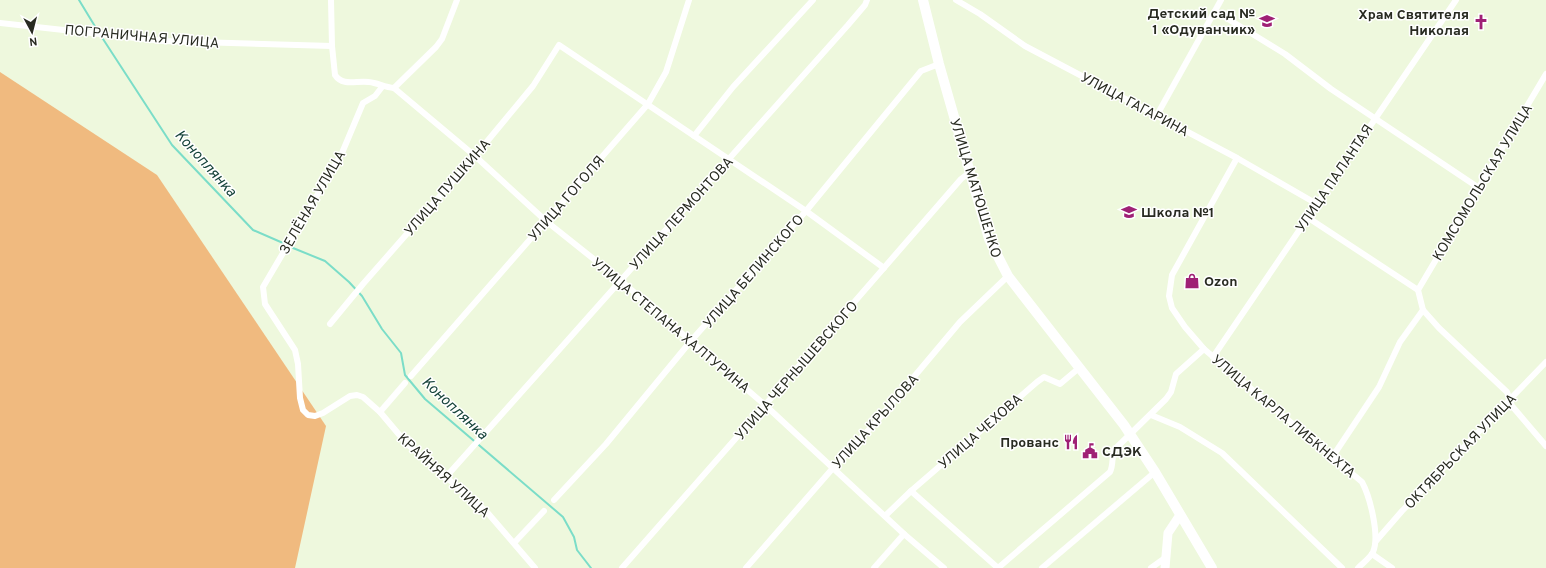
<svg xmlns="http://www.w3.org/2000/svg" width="1546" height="568" viewBox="0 0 1546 568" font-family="Overpass,sans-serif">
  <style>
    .forest { fill: #f0ba7f }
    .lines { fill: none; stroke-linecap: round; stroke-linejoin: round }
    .stream { stroke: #7bddc8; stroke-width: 2 }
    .street { stroke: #fff; stroke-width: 6 }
    .secondary { stroke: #fff; stroke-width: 9 }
    .primary { stroke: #fff; stroke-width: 10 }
    .labels { text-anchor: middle; stroke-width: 3; stroke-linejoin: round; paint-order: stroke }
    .poi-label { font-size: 14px; font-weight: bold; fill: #282b21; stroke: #fff; text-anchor: end }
    .street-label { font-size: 14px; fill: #282b21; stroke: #fff }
    .water-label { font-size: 15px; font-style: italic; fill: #17443b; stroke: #fff }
  </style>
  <rect width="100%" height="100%" fill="#eef8dd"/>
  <path class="forest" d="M 0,72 L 157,175 L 326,426 L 295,568 L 0,568 Z"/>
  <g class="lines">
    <g class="stream">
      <path d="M 79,0 L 96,28"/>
      <path d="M 103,39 L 172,145 L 253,230 L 283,243"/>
      <path d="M 293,248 L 325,261 L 349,282 L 362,296 L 382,329 L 401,353 L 405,375 L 425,399 L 563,517 L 574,537 L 577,550 L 591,568"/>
    </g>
    <g class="street">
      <path d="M 331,0 L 332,46 L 335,75 C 343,87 357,80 369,82 C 378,83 384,87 394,88"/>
      <path d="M 956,0 L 980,14 L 1025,46 L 1237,158 L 1317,204"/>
      <path d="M 1215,11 L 1285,54 L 1331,89 L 1479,188"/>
      <path d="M 0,23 L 163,41 L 332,46"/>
      <path d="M 382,87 L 375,96 L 363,103 L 342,153 L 263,287 L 265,304 L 295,350 L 298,364 L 300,398 L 303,410 L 308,415 L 315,416 L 323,413 L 350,396 L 357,395 L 363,397 L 380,412 L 407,444 L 486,511 L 535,568"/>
      <path d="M 394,88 L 475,156 L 546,221 L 620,280 L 765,405 L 904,534 L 944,568"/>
      <path d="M 394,88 L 436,47 L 442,39 L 457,0"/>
      <path d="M 1157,115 L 1221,0"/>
      <path d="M 694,136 L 733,87 L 813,0"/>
      <path d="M 1237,158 L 1172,275 L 1169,296 L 1172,308 L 1185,327 L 1204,349 L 1362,482 C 1370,497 1380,536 1373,552 C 1370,558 1363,563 1358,568"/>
      <path d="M 1307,217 L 1418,290 L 1423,310 L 1439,328 L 1507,392 L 1512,406 L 1546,446"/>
      <path d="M 1418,290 L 1546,74"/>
      <path d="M 330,324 L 363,284 L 475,156 L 533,86 L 559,45 L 806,211 L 884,268"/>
      <path d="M 1213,357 L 1456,0"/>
      <path d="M 411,376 L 648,104 L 666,72 L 689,0"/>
      <path d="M 380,412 L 405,383"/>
      <path d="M 1151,415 L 1180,427 L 1222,453 L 1342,568"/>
      <path d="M 1333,456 L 1379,387 L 1400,342 L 1423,310"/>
      <path d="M 445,478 L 848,25 L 865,5 L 867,0"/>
      <path d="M 911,491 L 998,568 L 1110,472 C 1114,464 1111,456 1115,449 L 1166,399 L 1171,392 L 1176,374 L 1204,349"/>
      <path d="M 554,500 L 606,444 L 690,342 L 806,211 L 921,71 L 939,64"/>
      <path d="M 885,516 L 911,491 L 1037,382 L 1044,377 L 1060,384 L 1079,368"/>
      <path d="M 1376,541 L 1402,511 L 1546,362"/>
      <path d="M 514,543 L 544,511"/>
      <path d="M 1372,554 L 1392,568"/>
      <path d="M 622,568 L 765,405 L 961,179 L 970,172"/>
      <path d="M 746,568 L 833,468 L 876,422 L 960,322 L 1008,276"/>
      <path d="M 874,568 L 904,534"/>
      <path d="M 1042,568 L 1155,472"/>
      <path d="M 1151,568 L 1165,558"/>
    </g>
    <path class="secondary" d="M 1165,568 L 1168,533 L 1180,515"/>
    <path class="primary" d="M 923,0 L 939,64 L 989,239 L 1008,276 L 1124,425 L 1155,472 L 1212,568"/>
  </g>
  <defs>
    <g id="school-bare" transform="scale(1.2)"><path d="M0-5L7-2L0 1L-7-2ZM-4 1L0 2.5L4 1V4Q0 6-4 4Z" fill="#9f2075" stroke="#fff" stroke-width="2.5" paint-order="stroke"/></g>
    <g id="church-bare" transform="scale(1.2)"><path d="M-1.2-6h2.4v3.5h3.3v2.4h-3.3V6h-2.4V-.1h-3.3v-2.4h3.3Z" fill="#9f2075" stroke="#fff" stroke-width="2.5" paint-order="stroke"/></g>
    <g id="shop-bare" transform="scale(1.2)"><path d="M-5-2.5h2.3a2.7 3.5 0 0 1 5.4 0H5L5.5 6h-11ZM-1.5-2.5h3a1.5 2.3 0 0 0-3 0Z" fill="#9f2075" stroke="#fff" stroke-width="2.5" paint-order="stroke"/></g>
    <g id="restaurant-bare" transform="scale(1.2)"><path d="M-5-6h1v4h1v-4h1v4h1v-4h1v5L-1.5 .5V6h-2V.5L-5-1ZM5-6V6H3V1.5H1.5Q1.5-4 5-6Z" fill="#9f2075" stroke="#fff" stroke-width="2.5" paint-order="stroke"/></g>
    <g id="civic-bare" transform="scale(1.2)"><path d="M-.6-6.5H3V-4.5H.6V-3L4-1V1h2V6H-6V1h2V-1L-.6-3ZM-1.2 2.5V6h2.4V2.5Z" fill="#9f2075" stroke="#fff" stroke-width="2.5" paint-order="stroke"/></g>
  </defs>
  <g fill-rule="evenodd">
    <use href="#school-bare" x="1267" y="21"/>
    <use href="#church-bare" x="1481" y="22"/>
    <use href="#school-bare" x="1129" y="212"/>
    <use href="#shop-bare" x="1192" y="281"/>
    <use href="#restaurant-bare" x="1071" y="442"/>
    <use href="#civic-bare" x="1090" y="451"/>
  </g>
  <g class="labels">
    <g class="poi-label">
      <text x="1255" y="18">Детский сад №<tspan x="1255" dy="16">1 «Одуванчик»</tspan></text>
      <text x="1469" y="19">Храм Святителя<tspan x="1469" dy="16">Николая</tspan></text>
      <text x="1141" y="217" text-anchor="start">Школа №1</text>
      <text x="1204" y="286" text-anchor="start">Ozon</text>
      <text x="1059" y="447">Прованс</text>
      <text x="1102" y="456" text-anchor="start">СДЭК</text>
    </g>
    <g class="street-label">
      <text transform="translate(142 36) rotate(5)" y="5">ПОГРАНИЧНАЯ УЛИЦА</text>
      <text transform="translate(1135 104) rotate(28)" y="5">УЛИЦА ГАГАРИНА</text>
      <text transform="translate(1334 178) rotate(-56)" y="5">УЛИЦА ПАЛАНТАЯ</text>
      <text transform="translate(1482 182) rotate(-59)" y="5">КОМСОМОЛЬСКАЯ УЛИЦА</text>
      <text transform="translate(447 187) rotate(-49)" y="5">УЛИЦА ПУШКИНА</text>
      <text transform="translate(976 188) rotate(73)" y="5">УЛИЦА МАТЮШЕНКО</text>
      <text transform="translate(566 198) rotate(-49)" y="5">УЛИЦА ГОГОЛЯ</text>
      <text transform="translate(312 202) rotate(-60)" y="5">ЗЕЛЁНАЯ УЛИЦА</text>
      <text transform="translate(681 213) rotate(-48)" y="5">УЛИЦА ЛЕРМОНТОВА</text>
      <text transform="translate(753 271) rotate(-49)" y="5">УЛИЦА БЕЛИНСКОГО</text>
      <text transform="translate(671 325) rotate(40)" y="5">УЛИЦА СТЕПАНА ХАЛТУРИНА</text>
      <text transform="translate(796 370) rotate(-49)" y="5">УЛИЦА ЧЕРНЫШЕВСКОГО</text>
      <text transform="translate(1284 416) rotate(40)" y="5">УЛИЦА КАРЛА ЛИБКНЕХТА</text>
      <text transform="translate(875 421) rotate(-48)" y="5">УЛИЦА КРЫЛОВА</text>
      <text transform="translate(980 431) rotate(-41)" y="5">УЛИЦА ЧЕХОВА</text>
      <text transform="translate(1460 451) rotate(-46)" y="5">ОКТЯБРЬСКАЯ УЛИЦА</text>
      <text transform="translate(444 475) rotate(42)" y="5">КРАЙНЯЯ УЛИЦА</text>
    </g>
    <g class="water-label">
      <text transform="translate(206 163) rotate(48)" y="5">Коноплянка</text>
      <text transform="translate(455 408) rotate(43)" y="5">Коноплянка</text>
    </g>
  </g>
  <g transform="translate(32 32) rotate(173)" stroke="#ffffff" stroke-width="3" paint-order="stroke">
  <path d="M0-3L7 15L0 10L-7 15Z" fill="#282b21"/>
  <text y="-6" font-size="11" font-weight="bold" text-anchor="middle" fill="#282b21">N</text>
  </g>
</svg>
